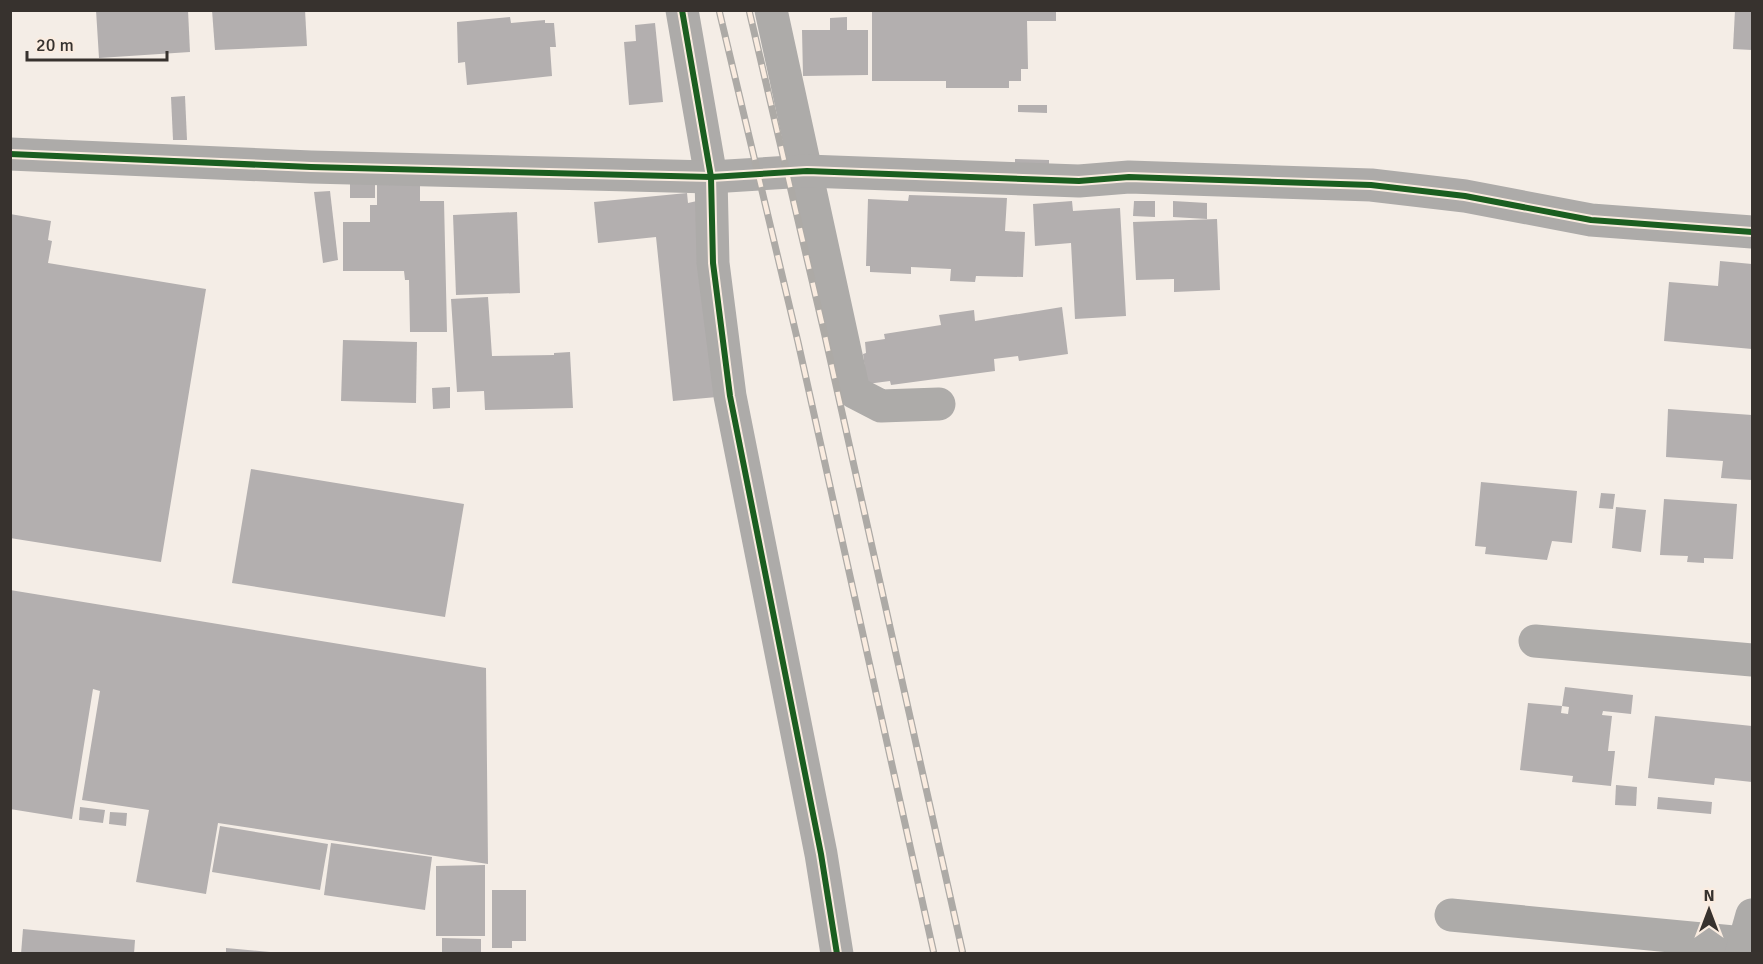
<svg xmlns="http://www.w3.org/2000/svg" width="1763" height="964" viewBox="0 0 1763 964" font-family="Signika,sans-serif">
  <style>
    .building { fill: #b3afaf }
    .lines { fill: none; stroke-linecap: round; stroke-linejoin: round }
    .minor { stroke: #adaba9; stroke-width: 33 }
    .rail-casing { stroke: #adaaa6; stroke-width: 7 }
    .rail { stroke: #faece0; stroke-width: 4.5; stroke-dasharray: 14; stroke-linecap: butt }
    .cycleway-casing { stroke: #faece0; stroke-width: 10 }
    .cycleway { stroke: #1b5e20; stroke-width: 6 }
  </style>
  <rect width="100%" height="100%" fill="#f4ede6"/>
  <g class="building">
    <path d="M 96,10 L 188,10 L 190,52 L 99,58 Z"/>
    <path d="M 212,10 L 305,10 L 307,46 L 215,50 Z"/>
    <path d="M 872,10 L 1056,10 L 1056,21 L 1027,21 L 1028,69 L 1021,69 L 1021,81 L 1009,81 L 1009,88 L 946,88 L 946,81 L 872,81 Z"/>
    <path d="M 1735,10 L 1752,10 L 1752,50 L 1733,49 Z"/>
    <path d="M 510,17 L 511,23 L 545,20 L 545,23 L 554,23 L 556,47 L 550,47 L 552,76 L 467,85 L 465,62 L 458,63 L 457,22 Z"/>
    <path d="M 847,17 L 847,30 L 868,30 L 868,75 L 803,76 L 802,30 L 830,30 L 830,18 Z"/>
    <path d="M 655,23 L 663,102 L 629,105 L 624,42 L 636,41 L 635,25 Z"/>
    <path d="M 185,96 L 187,140 L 173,140 L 171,97 Z"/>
    <path d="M 1018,105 L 1047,105 L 1047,113 L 1018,112 Z"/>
    <path d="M 1015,159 L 1049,160 L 1049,166 L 1015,165 Z"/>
    <rect x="350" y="183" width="25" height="15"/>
    <path d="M 377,184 L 420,184 L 420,201 L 444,201 L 447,332 L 410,332 L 409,280 L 405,280 L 404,271 L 343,271 L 343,222 L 370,222 L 370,205 L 377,205 Z"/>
    <path d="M 330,191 L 338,260 L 323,263 L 314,192 Z"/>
    <path d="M 687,193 L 688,203 L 697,201 L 717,397 L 673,401 L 656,237 L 598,243 L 594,202 Z"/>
    <path d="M 909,195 L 1007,198 L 1005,231 L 1025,232 L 1023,277 L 976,276 L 975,282 L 950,281 L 951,269 L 911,267 L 911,274 L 870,272 L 870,266 L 866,266 L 868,199 L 908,201 Z"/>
    <path d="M 1072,201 L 1073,211 L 1120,208 L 1126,316 L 1075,319 L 1071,243 L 1035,246 L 1033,204 Z"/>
    <path d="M 1134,201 L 1155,201 L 1155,217 L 1133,216 Z"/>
    <path d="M 1173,201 L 1207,203 L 1207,219 L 1173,217 Z"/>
    <path d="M 517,212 L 520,293 L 456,295 L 453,215 Z"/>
    <path d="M 10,214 L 51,221 L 48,240 L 52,241 L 48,263 L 206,289 L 161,562 L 10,538 Z"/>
    <path d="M 1217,219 L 1220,290 L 1174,292 L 1174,279 L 1136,280 L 1133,222 Z"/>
    <path d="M 1720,261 L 1752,264 L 1752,349 L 1664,341 L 1669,282 L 1718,286 Z"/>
    <path d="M 488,297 L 492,356 L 554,355 L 554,353 L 570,352 L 573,408 L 485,410 L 484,391 L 457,392 L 451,299 Z"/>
    <path d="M 1062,307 L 1068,354 L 1019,361 L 1018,356 L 994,359 L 995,371 L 891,385 L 890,381 L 867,384 L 863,354 L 866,353 L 865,342 L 885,339 L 884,334 L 941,325 L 939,315 L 974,310 L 975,321 Z"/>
    <path d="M 343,340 L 417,342 L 416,403 L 341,401 Z"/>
    <path d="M 450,387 L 450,408 L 433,409 L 432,388 Z"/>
    <path d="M 1668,409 L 1752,415 L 1752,480 L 1721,478 L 1723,461 L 1666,457 Z"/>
    <path d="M 251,469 L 464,504 L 445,617 L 232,583 Z"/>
    <path d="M 1481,482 L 1577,491 L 1572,543 L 1552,541 L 1547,560 L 1485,554 L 1486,547 L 1475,546 Z"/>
    <path d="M 1601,493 L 1615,494 L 1613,509 L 1599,508 Z"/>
    <path d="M 1664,499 L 1737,504 L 1733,559 L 1704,558 L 1704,563 L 1687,562 L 1688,556 L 1660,555 Z"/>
    <path d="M 1616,507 L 1646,510 L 1641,552 L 1612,548 Z"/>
    <path d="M 10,590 L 486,668 L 488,864 L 218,823 L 206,894 L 136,882 L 149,810 L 82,800 L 100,691 L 93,689 L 72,819 L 10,809 Z"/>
    <path d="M 1565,687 L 1633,695 L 1631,714 L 1603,711 L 1602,715 L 1612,716 L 1608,751 L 1615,751 L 1611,786 L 1572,782 L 1573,776 L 1520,770 L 1528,703 L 1562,706 L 1561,713 L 1568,714 L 1569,707 L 1562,706 Z"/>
    <path d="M 1655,716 L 1752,726 L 1752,782 L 1715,778 L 1714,785 L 1648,778 Z"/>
    <path d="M 1616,785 L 1637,787 L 1636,806 L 1615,805 Z"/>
    <path d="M 1658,797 L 1712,802 L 1711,814 L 1657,809 Z"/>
    <path d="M 80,807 L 105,810 L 103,823 L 79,820 Z"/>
    <path d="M 110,812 L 127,813 L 126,826 L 109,824 Z"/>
    <path d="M 220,826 L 328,844 L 320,890 L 212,872 Z"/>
    <path d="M 331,843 L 432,857 L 425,910 L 324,895 Z"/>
    <path d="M 485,865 L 485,936 L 436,936 L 436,866 Z"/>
    <path d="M 492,890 L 526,890 L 526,941 L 512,941 L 512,948 L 492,948 Z"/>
    <path d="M 23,929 L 135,940 L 134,954 L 21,954 Z"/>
    <path d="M 442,938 L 481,939 L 481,953 L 442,953 Z"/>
    <path d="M 226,948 L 270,952 L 270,954 L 226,954 Z"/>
  </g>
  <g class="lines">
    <g class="minor">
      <path d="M 682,10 L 711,177 L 713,263 L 730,396 L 821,854 L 837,954"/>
      <path d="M 771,10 L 854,392 L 881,406 L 939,404"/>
      <path d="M 10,154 L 311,167 L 711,177 L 807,171 L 1079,181 L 1129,177 L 1371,185 L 1465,196 L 1591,220 L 1752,232"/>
      <path d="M 1535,641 L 1752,660"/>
      <path d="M 1451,915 L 1744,943"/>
      <path d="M 1741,954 L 1752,915"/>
    </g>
    <g class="rail-casing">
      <g id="rail">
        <path d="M 719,10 L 798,342 L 934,954"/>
        <path d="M 749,10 L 825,336 L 963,954"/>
      </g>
    </g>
    <use href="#rail" class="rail"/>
    <g class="cycleway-casing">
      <g id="cycleway">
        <path d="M 682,10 L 711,177 L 713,263 L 730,396 L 821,854 L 837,954"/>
        <path d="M 10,154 L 311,167 L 711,177 L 807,171 L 1079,181 L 1129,177 L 1371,185 L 1465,196 L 1591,220 L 1752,232"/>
      </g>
    </g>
    <use href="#cycleway" class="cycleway"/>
  </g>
  <rect width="1763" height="964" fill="none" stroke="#37322e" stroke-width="24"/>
  <g transform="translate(1709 910)" stroke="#faece0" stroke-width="4.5" paint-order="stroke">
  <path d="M0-4.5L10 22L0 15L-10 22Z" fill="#37322e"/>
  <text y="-9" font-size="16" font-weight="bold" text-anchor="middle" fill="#37322e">N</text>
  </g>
  <path d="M27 51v9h140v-9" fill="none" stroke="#37322e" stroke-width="3"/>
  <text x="36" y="51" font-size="18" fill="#37322e" stroke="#faece0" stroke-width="4.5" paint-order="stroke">20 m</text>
</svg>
